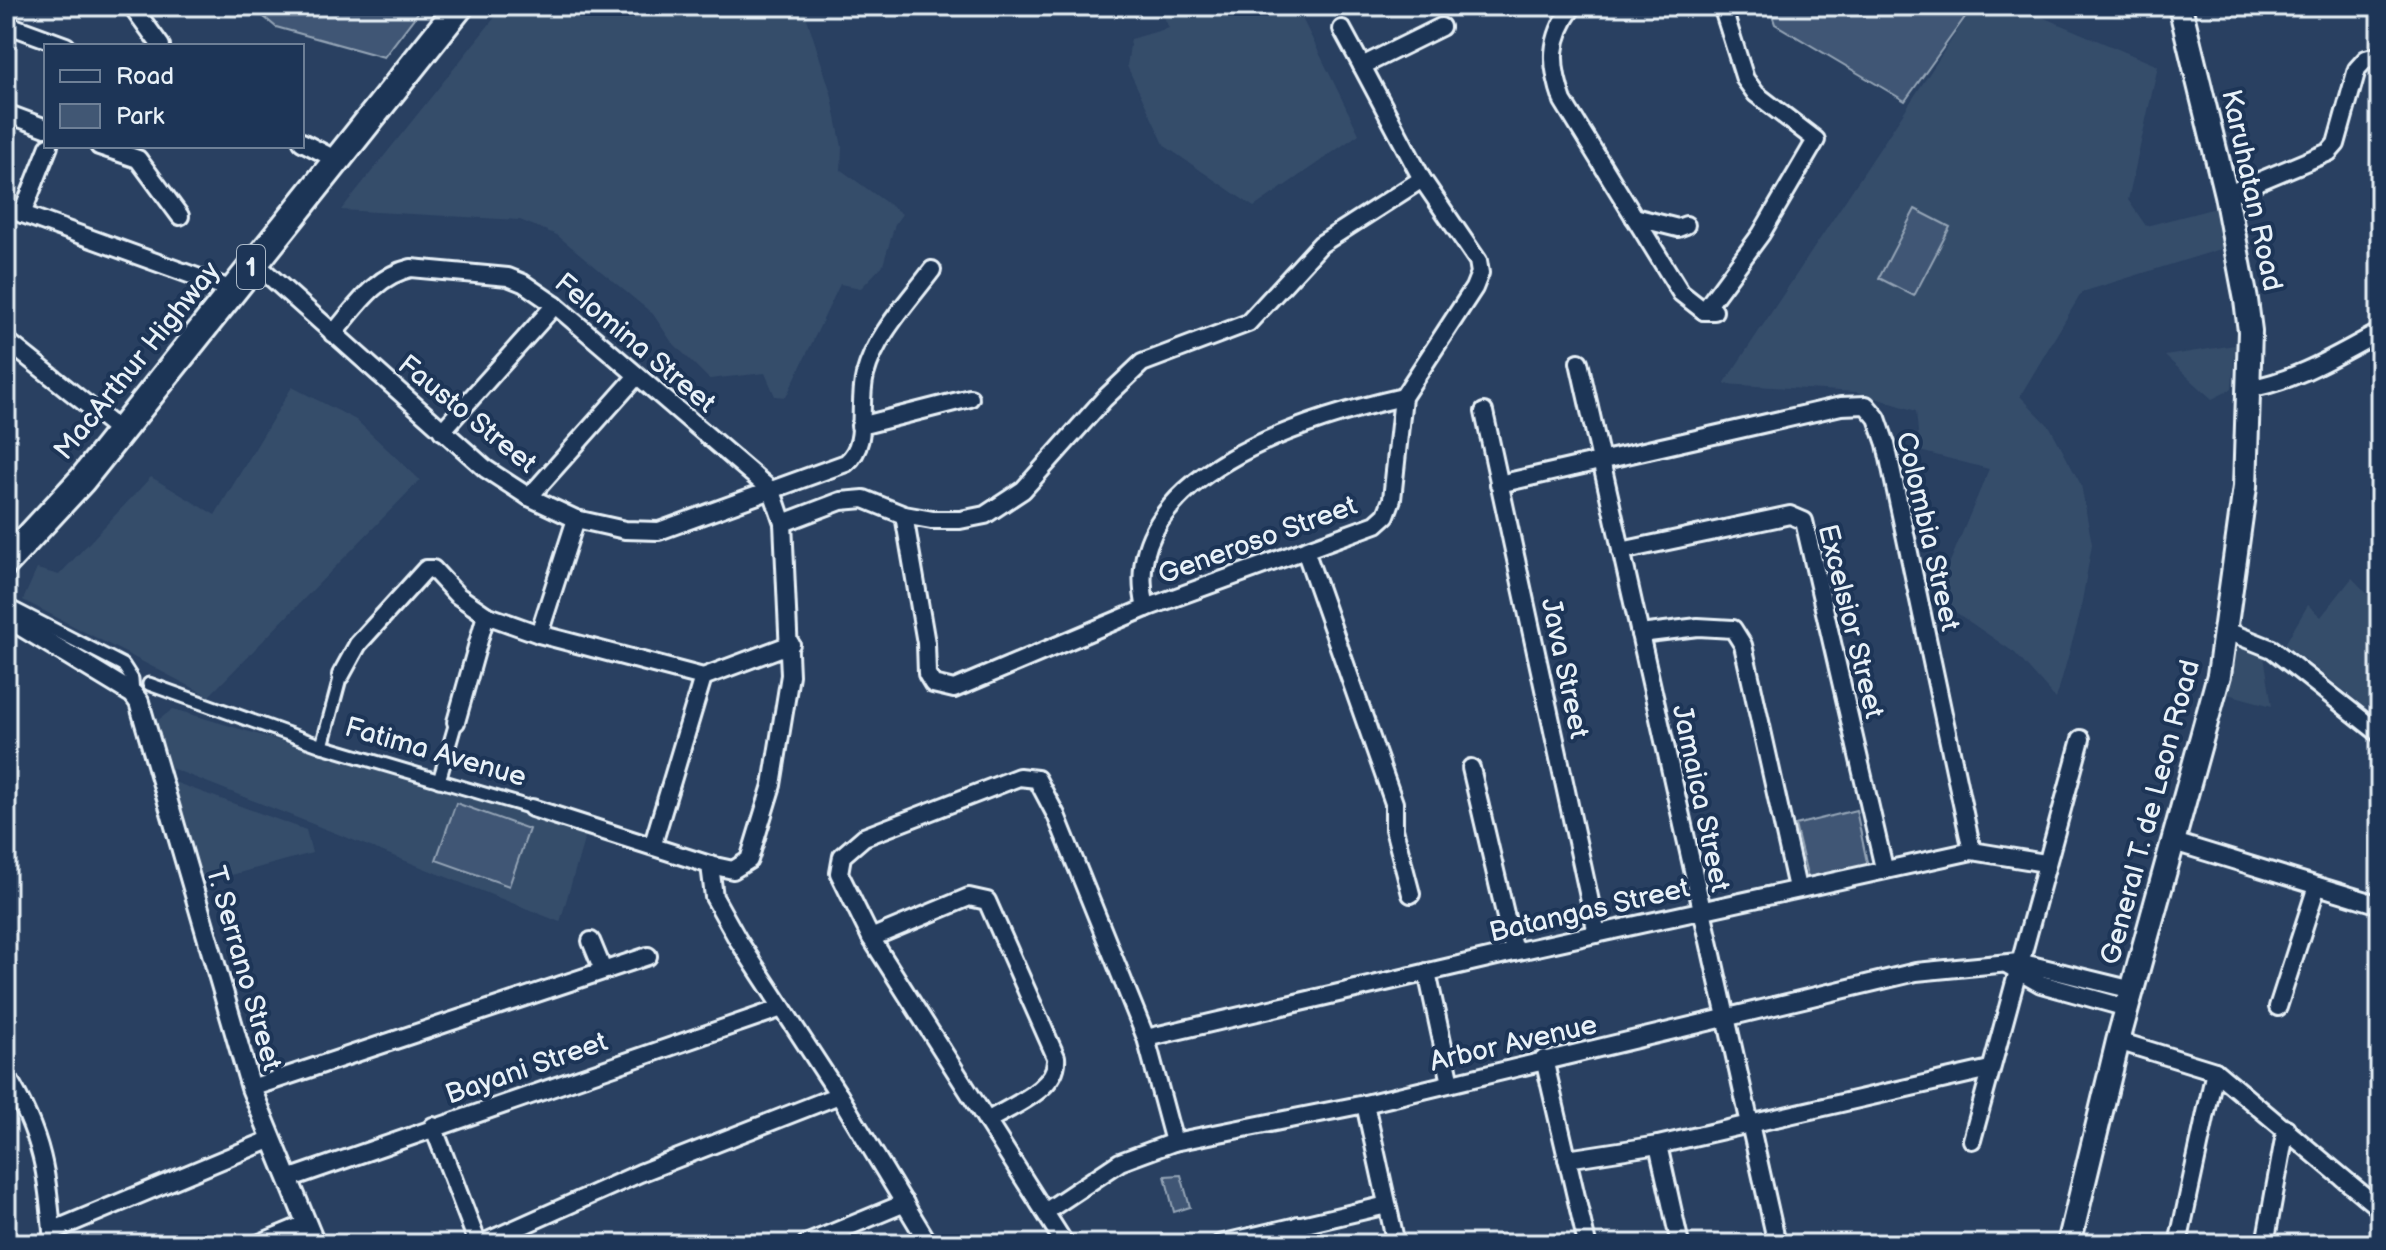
<svg xmlns="http://www.w3.org/2000/svg" width="2386" height="1250" viewBox="0 0 2386 1250" font-family="'Balsamiq Sans',sans-serif">
  <style>
    .built { fill: #364d6b }
    .green { fill: #415774; stroke: #94a4b6; stroke-width: 2 }
    .lines { fill: none; stroke-linecap: round; stroke-linejoin: round }
    .pedestrian-casing { stroke: #e8f1f8; stroke-width: 17 }
    .minor-casing { stroke: #e8f1f8; stroke-width: 22 }
    .tertiary-casing { stroke: #e8f1f8; stroke-width: 24 }
    .secondary-casing { stroke: #e8f1f8; stroke-width: 28 }
    .trunk-casing { stroke: #e8f1f8; stroke-width: 32 }
    .pedestrian { stroke: #1d3557; stroke-width: 11 }
    .minor { stroke: #1d3557; stroke-width: 16 }
    .tertiary { stroke: #1d3557; stroke-width: 18 }
    .secondary { stroke: #1d3557; stroke-width: 22 }
    .trunk { stroke: #1d3557; stroke-width: 26 }
    .labels { text-anchor: middle; stroke-width: 8; stroke-linejoin: round; paint-order: stroke }
    .shield { fill: #1d3557; stroke: #abb9c8; stroke-width: 2 }
    .shield-label { font-size: 26px; font-weight: bold; fill: #e8f1f8 }
    .street-label { font-size: 28px; fill: #e8f1f8; stroke: #1d3557 }
  </style>
  <rect width="100%" height="100%" fill="#294061"/>
  <filter id="ink" filterUnits="userSpaceOnUse"><feTurbulence type="fractalNoise" baseFrequency=".0125" numOctaves="2"/><feDisplacementMap in="SourceGraphic" scale="16" xChannelSelector="R" yChannelSelector="G"/><feConvolveMatrix kernelMatrix="1 2 1 2 8 2 1 2 1" color-interpolation-filters="sRGB"/></filter>
  <g filter="url(#ink)">
    <g class="built">
      <path d="M 504,6 L 803,6 L 831,93 L 842,147 L 841,170 L 902,214 L 895,224 L 883,265 L 861,288 L 840,284 L 786,397 L 775,396 L 765,373 L 709,379 L 671,341 L 653,314 L 557,235 L 520,220 L 341,210 Z"/>
      <path d="M 1159,6 L 1296,6 L 1359,134 L 1254,207 L 1165,146 L 1127,66 L 1131,39 L 1169,28 Z"/>
      <path d="M 1974,6 L 2016,6 L 2158,66 L 2128,200 L 2146,226 L 2216,208 L 2224,248 L 2082,292 L 2020,396 L 2050,427 L 2081,485 L 2092,544 L 2079,618 L 2056,699 L 2015,653 L 1935,598 L 1989,469 L 1920,451 L 1916,411 L 1857,392 L 1724,384 Z"/>
      <path d="M 2235,345 L 2232,389 L 2212,399 L 2165,356 Z"/>
      <path d="M 292,387 L 356,420 L 420,480 L 209,696 L 23,600 L 37,569 L 59,575 L 151,477 L 215,515 Z"/>
      <path d="M 2352,578 L 2380,607 L 2380,690 L 2366,708 L 2285,644 L 2308,605 L 2321,617 Z"/>
      <path d="M 2234,642 L 2264,656 L 2272,706 L 2224,693 Z"/>
      <path d="M 173,709 L 586,833 L 560,922 L 171,768 L 157,721 Z"/>
      <path d="M 174,782 L 306,830 L 312,853 L 202,883 Z"/>
    </g>
    <g class="green">
      <path d="M 251,6 L 423,6 L 384,57 L 276,27 Z"/>
      <path d="M 1769,6 L 1973,6 L 1905,101 L 1775,24 Z"/>
      <path d="M 1915,209 L 1950,227 L 1914,296 L 1879,278 Z"/>
      <path d="M 456,803 L 529,829 L 509,886 L 436,860 Z"/>
      <path d="M 1856,810 L 1868,867 L 1808,879 L 1795,825 Z"/>
      <path d="M 1181,1175 L 1190,1207 L 1174,1212 L 1165,1176 Z"/>
    </g>
    <g class="lines">
      <g class="pedestrian-casing">
        <g id="pedestrian">
          <path d="M 10,607 L 123,665 L 132,679 L 133,694"/>
          <path d="M 149,684 L 322,746 L 532,808"/>
          <path d="M 322,746 L 341,675"/>
          <path d="M 439,781 L 456,722"/>
        </g>
      </g>
      <g class="minor-casing">
        <g id="minor">
          <path d="M 132,6 L 161,46"/>
          <path d="M 1573,6 C 1549,39 1550,64 1563,101 L 1681,293 L 1704,311 L 1714,311"/>
          <path d="M 6,24 L 66,46"/>
          <path d="M 1342,29 L 1362,66"/>
          <path d="M 6,113 L 46,128"/>
          <path d="M 302,142 L 337,160"/>
          <path d="M 99,146 L 138,159 L 180,216"/>
          <path d="M 2226,195 L 2329,152 L 2336,144 L 2357,69 L 2366,59 L 2380,55"/>
          <path d="M 6,208 L 233,290"/>
          <path d="M 22,214 L 49,146"/>
          <path d="M 1634,217 L 1678,228 L 1686,225"/>
          <path d="M 255,263 L 486,469 L 529,497 L 576,519 L 625,530 L 659,531 L 846,463 C 870,444 857,407 865,375 C 875,336 908,302 932,270"/>
          <path d="M 1704,311 L 1761,234 L 1816,140 L 1756,94 L 1745,79 L 1722,6"/>
          <path d="M 333,334 C 356,307 375,276 411,268 L 508,277 L 523,283 L 555,305 L 772,491 L 783,523 L 790,675 L 772,785 L 749,860 L 733,870 L 710,865 L 532,808"/>
          <path d="M 6,340 L 120,431"/>
          <path d="M 1579,362 L 1777,1244"/>
          <path d="M 2247,389 C 2294,382 2339,354 2380,332"/>
          <path d="M 1484,412 L 1597,934"/>
          <path d="M 860,426 L 970,398"/>
          <path d="M 442,431 L 555,305"/>
          <path d="M 1499,484 L 1841,406 L 1866,405 L 1877,418 L 1886,444 L 1972,851"/>
          <path d="M 529,497 L 636,377"/>
          <path d="M 904,515 L 926,643 L 927,674 L 933,684 L 954,689 L 1146,608 L 1376,524 L 1386,515 L 1392,499 L 1403,397 L 1474,288 L 1480,273 L 1478,261 L 1422,179 L 1362,66 L 1441,27"/>
          <path d="M 783,523 L 841,501 L 864,499 L 904,515 L 932,520 L 960,520 L 985,515 L 1023,490 L 1104,399 L 1142,363 L 1248,323 L 1321,244 L 1422,179"/>
          <path d="M 1305,550 L 1394,803 L 1394,829 L 1411,894"/>
          <path d="M 1621,551 L 1790,515 L 1804,521 L 1884,868"/>
          <path d="M 1146,608 C 1114,476 1306,419 1403,397"/>
          <path d="M 2227,631 L 2272,649 L 2380,734"/>
          <path d="M 539,634 L 576,519"/>
          <path d="M 1640,634 L 1698,627 L 1733,629 L 1743,645 L 1797,888"/>
          <path d="M 341,675 L 358,644 L 426,569 L 433,569 L 457,595 L 486,615 L 539,634 L 703,677 L 791,644"/>
          <path d="M 456,722 L 486,615"/>
          <path d="M 1471,768 L 1514,952"/>
          <path d="M 2174,842 L 2380,905"/>
          <path d="M 653,844 L 703,677"/>
          <path d="M 710,865 L 714,897 L 738,940 L 839,1095 L 929,1244"/>
          <path d="M 871,938 L 969,897 L 987,901 L 1056,1057 C 1059,1089 1011,1106 987,1121"/>
          <path d="M 591,941 L 603,970"/>
          <path d="M 2008,965 L 2041,984 L 2127,1008"/>
          <path d="M 1427,972 L 1451,1083"/>
          <path d="M 2278,1007 L 2317,886"/>
          <path d="M 1146,1038 L 1514,952 L 1972,851 L 2045,863"/>
          <path d="M 2118,1041 L 2215,1071 L 2380,1209"/>
          <path d="M 1544,1059 L 1587,1244"/>
          <path d="M 6,1075 C 43,1135 48,1175 53,1244"/>
          <path d="M 251,1088 L 648,956"/>
          <path d="M 1365,1104 L 1396,1244"/>
          <path d="M 433,1126 L 478,1244"/>
          <path d="M 1972,1140 L 2081,739"/>
          <path d="M 1658,1145 L 1680,1244"/>
          <path d="M 1567,1159 L 1658,1145 L 1990,1069"/>
          <path d="M 288,1179 L 782,1008"/>
          <path d="M 1045,1212 L 1120,1162 L 1174,1142 L 1365,1104 L 1916,972 L 2019,962 L 2133,990"/>
          <path d="M 1298,1225 L 1302,1244"/>
          <path d="M 52,1231 L 272,1139"/>
          <path d="M 258,1244 L 306,1224"/>
          <path d="M 481,1244 L 640,1173 L 839,1095"/>
          <path d="M 806,1244 L 905,1203"/>
          <path d="M 1065,1244 L 871,938 L 839,873 L 842,856 L 864,837 L 1019,777 L 1037,779 L 1056,815 L 1146,1038 L 1174,1142"/>
          <path d="M 1220,1244 L 1387,1205"/>
          <path d="M 2178,1244 L 2215,1071"/>
          <path d="M 2265,1244 L 2286,1128"/>
        </g>
      </g>
      <g class="tertiary-casing">
        <path id="tertiary" d="M 6,617 L 133,694 L 139,702 L 251,1088 L 315,1244"/>
      </g>
      <g class="secondary-casing">
        <path id="secondary" d="M 2069,1244 L 2118,1041 L 2219,675 L 2245,487 L 2250,331 L 2246,300 L 2226,195 L 2180,6"/>
      </g>
      <g class="trunk-casing">
        <path id="trunk" d="M 6,562 L 82,480 L 460,6"/>
      </g>
      <use href="#pedestrian" class="pedestrian"/>
      <use href="#minor" class="minor"/>
      <use href="#tertiary" class="tertiary"/>
      <use href="#secondary" class="secondary"/>
      <use href="#trunk" class="trunk"/>
    </g>
  </g>
  <g class="labels">
    <rect class="shield" x="237" y="245" width="28" height="44" rx="6"/>
    <g class="shield-label">
      <text x="251" y="276">1</text>
    </g>
    <g class="street-label">
      <text transform="translate(2253 190) rotate(78)" y="10">Karuhatan Road</text>
      <text transform="translate(636 342) rotate(40)" y="10">Felomina Street</text>
      <text transform="translate(136 360) rotate(-51)" y="10">MacArthur Highway</text>
      <text transform="translate(468 413) rotate(39)" y="10">Fausto Street</text>
      <text transform="translate(1929 531) rotate(77)" y="10">Colombia Street</text>
      <text transform="translate(1257 539) rotate(-20)" y="10">Generoso Street</text>
      <text transform="translate(1852 621) rotate(76)" y="10">Excelsior Street</text>
      <text transform="translate(1566 668) rotate(78)" y="10">Java Street</text>
      <text transform="translate(436 751) rotate(16)" y="10">Fatima Avenue</text>
      <text transform="translate(1702 798) rotate(78)" y="10">Jamaica Street</text>
      <text transform="translate(2149 812) rotate(-75)" y="10">General T. de Leon Road</text>
      <text transform="translate(1589 909) rotate(-13)" y="10">Batangas Street</text>
      <text transform="translate(245 968) rotate(74)" y="10">T. Serrano Street</text>
      <text transform="translate(1513 1042) rotate(-13)" y="10">Arbor Avenue</text>
      <text transform="translate(526 1067) rotate(-19)" y="10">Bayani Street</text>
    </g>
  </g>
  <rect width="2386" height="1250" fill="none" stroke="#1d3557" stroke-width="32"/>
  <rect x="16" y="16" width="2354" height="1218" fill="none" stroke="#e8f1f8" stroke-width="3" filter="url(#ink)"/>
  <rect x="44" y="44" width="260" height="104" fill="#1d3557" stroke="#6e8097" stroke-width="2"/>
  <rect x="60" y="70" width="40" height="12" fill="#1d3557" stroke="#6e8097" stroke-width="2"/>
  <text x="116" y="84" font-size="24" fill="#e8f1f8">Road</text>
  <rect x="60" y="104" width="40" height="24" fill="#415774" stroke="#6e8097" stroke-width="2"/>
  <text x="116" y="124" font-size="24" fill="#e8f1f8">Park</text>
</svg>
